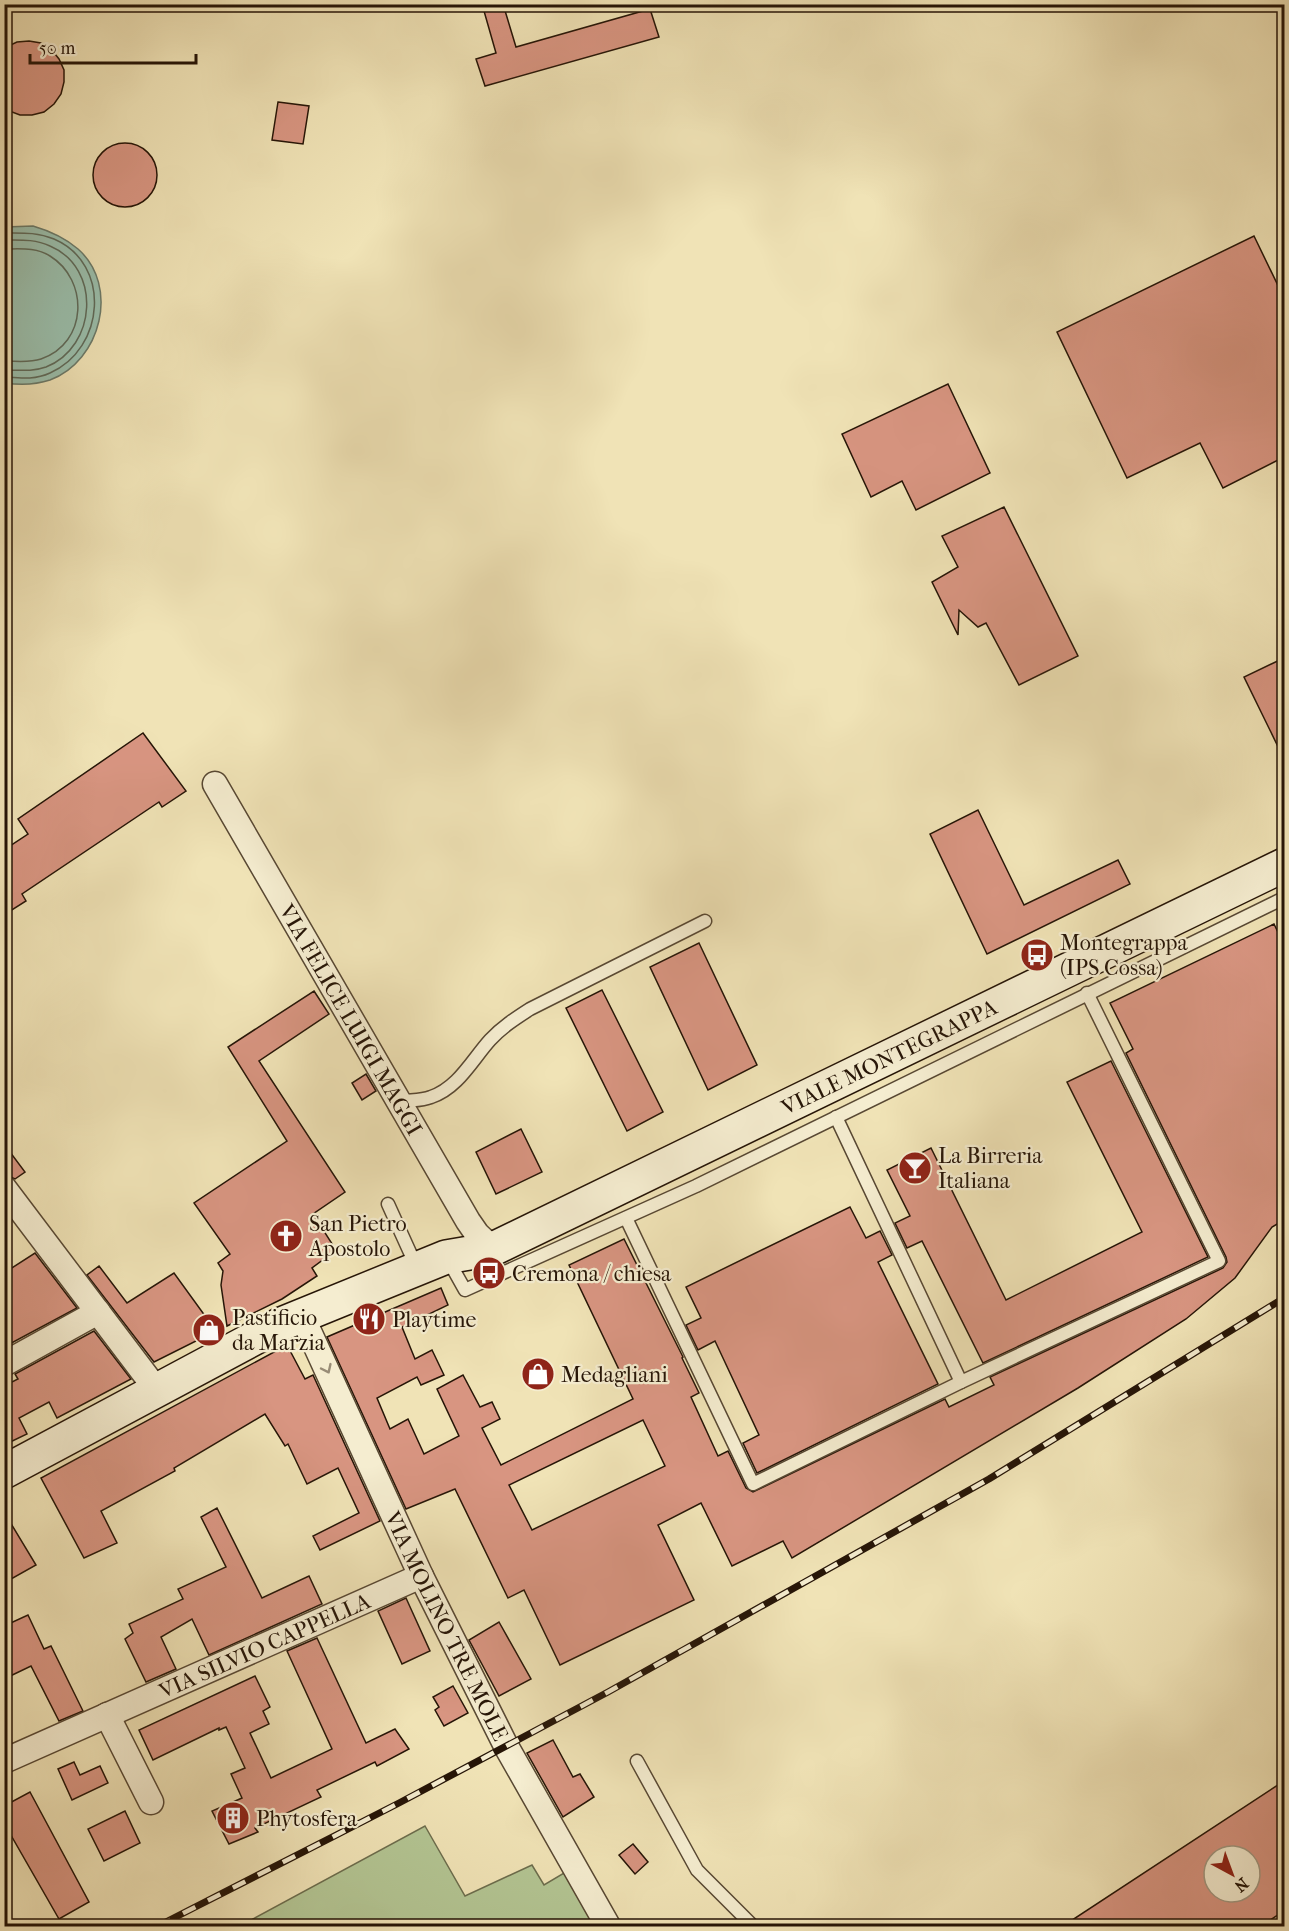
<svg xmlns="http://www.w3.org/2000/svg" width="1289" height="1931" viewBox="0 0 1289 1931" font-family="'IM FELL French Canon',serif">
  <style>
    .green { fill: #b3c593; stroke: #6c6d4d; stroke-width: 1.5 }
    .water { fill: #9abeab; stroke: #6c7a69; stroke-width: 1.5 }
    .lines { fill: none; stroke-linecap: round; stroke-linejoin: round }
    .shore { stroke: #606a59; stroke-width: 1.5 }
    .building { fill: #d89581; stroke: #261507; stroke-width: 1.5; fill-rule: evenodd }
    .service-casing { stroke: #584833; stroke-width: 15 }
    .minor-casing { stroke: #584833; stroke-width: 27 }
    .secondary-casing { stroke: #261507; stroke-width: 36 }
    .service { stroke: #f5edd0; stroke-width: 12 }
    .minor { stroke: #f5edd0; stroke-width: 24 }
    .secondary { stroke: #f5edd0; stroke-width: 33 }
    .rail-casing { stroke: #261507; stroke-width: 7 }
    .rail { stroke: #f5edd0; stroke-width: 4.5; stroke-dasharray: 14; stroke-linecap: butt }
    .oneway { stroke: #988c76 }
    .labels { text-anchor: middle; stroke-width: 4.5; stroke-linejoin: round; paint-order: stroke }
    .poi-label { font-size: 22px; fill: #261507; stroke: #f5edd0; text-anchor: start }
    .street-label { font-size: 22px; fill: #261507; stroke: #f5edd0 }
  </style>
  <rect width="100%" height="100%" fill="#f0e3b6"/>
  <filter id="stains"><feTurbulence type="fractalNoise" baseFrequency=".00333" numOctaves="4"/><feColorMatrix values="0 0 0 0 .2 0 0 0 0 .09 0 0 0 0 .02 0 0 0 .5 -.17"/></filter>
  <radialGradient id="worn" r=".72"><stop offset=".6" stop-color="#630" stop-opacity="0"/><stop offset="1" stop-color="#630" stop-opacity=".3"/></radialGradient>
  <path class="green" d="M 425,1826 L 465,1896 L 532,1865 L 544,1885 L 564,1873 L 594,1926 L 240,1926 Z"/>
  <path class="water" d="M 33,226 C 50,231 64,237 78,249 C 120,286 101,361 50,380 C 35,385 20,385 5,383 L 5,227 Z"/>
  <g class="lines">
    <g class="shore">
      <path d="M 4,233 C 22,233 37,232 54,239 C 112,264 105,349 50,373 C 35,380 20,378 4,377"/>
      <path d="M 4,240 C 21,240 35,239 50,246 C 102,268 97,347 46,367 C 32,372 19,370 4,370"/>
      <path d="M 4,249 C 20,249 36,247 50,256 C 89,280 88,343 41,359 C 29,363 17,361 4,361"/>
    </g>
  </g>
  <g class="building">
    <path d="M 482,4 L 503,4 L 516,47 L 650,9 L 659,37 L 485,86 L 476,59 L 496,53 Z"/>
    <path d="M 29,41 L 41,43 L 51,49 L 59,59 L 64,70 L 64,82 L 61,94 L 54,104 L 44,112 L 32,115 L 20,115 L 4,109 L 4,48 L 17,42 Z"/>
    <path d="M 278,102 L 309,106 L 303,144 L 272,140 Z"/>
    <circle cx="125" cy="175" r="32"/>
    <path d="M 1254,236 L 1284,298 L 1284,457 L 1223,488 L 1200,443 L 1127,478 L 1057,332 Z"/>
    <path d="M 948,384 L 990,473 L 916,510 L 902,481 L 871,497 L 842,434 Z"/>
    <path d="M 1004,507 L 1078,656 L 1019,685 L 986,623 L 978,627 L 959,610 L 958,635 L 932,582 L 958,567 L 942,536 Z"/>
    <path d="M 1284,658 L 1284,759 L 1244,677 Z"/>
    <path d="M 143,733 L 186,791 L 162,807 L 159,802 L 22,894 L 26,901 L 4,915 L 4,850 L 28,834 L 18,819 Z"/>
    <path d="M 978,810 L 1024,905 L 1118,860 L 1130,884 L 987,954 L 930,834 Z"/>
    <path d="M 1274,924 L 1284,945 L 1284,1220 L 1272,1227 L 1235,1278 L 1186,1319 L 1078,1388 L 792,1558 L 783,1541 L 732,1566 L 701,1503 L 658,1525 L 694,1600 L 560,1665 L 524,1590 L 508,1598 L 455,1489 L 406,1509 L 327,1337 L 441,1288 L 448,1305 L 402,1327 L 415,1359 L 432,1350 L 444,1375 L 421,1385 L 417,1377 L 377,1398 L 390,1429 L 408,1419 L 424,1454 L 459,1436 L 437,1389 L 463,1375 L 480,1407 L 492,1402 L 500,1419 L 482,1428 L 501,1465 L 633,1399 L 569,1265 L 624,1239 L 683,1357 L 682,1358 L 699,1393 L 691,1397 L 718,1456 L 728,1451 L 746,1488 L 753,1492 L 945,1399 L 949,1407 L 994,1385 L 990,1377 L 1223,1268 L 1227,1262 L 1226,1257 L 1126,1053 L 1133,1049 L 1110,1003 ZM 643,1420 L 665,1466 L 532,1530 L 509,1485 Z"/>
    <path d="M 699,943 L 757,1065 L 708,1090 L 650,967 Z"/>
    <path d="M 602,990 L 663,1112 L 627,1131 L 566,1008 Z"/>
    <path d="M 314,991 L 329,1014 L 259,1061 L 345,1192 L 313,1214 L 336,1250 L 312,1268 L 317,1276 L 282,1299 L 227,1326 L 221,1285 L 223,1271 L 218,1263 L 230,1254 L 194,1203 L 287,1141 L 228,1047 Z"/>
    <path d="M 1111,1061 L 1208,1257 L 983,1363 L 922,1241 L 907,1248 L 895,1223 L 910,1216 L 887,1170 L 931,1148 L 1006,1300 L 1142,1232 L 1067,1082 Z"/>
    <path d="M 366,1074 L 376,1091 L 362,1100 L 352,1083 Z"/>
    <path d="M 521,1129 L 542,1172 L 496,1194 L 476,1152 Z"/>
    <path d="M 4,1144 L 25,1172 L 15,1179 L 4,1174 Z"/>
    <path d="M 850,1207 L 866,1238 L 880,1231 L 892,1255 L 878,1262 L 938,1384 L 757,1473 L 743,1443 L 759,1435 L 715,1341 L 698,1350 L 686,1325 L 701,1318 L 686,1287 Z"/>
    <path d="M 35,1253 L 77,1308 L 4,1347 L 4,1273 Z"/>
    <path d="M 99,1266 L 127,1303 L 174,1273 L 216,1331 L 154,1362 L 87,1275 Z"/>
    <path d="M 94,1331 L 131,1379 L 57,1418 L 49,1402 L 19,1418 L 27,1434 L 4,1445 L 4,1386 L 18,1379 L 15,1374 Z"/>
    <path d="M 287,1345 L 305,1379 L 313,1375 L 380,1521 L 320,1550 L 313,1536 L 359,1513 L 338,1468 L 307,1484 L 288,1444 L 285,1446 L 265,1414 L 174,1468 L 175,1471 L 101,1511 L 117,1543 L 84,1558 L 41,1478 Z"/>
    <path d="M 217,1508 L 262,1598 L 309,1576 L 322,1604 L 209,1655 L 192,1619 L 161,1637 L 176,1669 L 146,1682 L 125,1639 L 133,1633 L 129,1624 L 183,1599 L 178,1589 L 226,1567 L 201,1517 Z"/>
    <path d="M 4,1512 L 36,1565 L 4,1583 Z"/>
    <path d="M 406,1598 L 430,1651 L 402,1664 L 378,1611 Z"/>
    <path d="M 28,1615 L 44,1649 L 51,1646 L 83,1711 L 59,1721 L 31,1666 L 4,1679 L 4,1626 Z"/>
    <path d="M 499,1622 L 531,1679 L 499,1696 L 469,1640 Z"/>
    <path d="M 317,1638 L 366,1743 L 395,1729 L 409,1749 L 377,1766 L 375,1762 L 317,1790 L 321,1797 L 255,1828 L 258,1832 L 229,1844 L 212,1811 L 242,1798 L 231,1774 L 245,1768 L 226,1727 L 219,1730 L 219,1728 L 153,1760 L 139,1730 L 255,1676 L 270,1707 L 263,1711 L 269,1724 L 250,1733 L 271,1778 L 332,1749 L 287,1651 Z"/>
    <path d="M 453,1686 L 468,1713 L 444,1726 L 435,1710 L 439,1707 L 433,1697 Z"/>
    <path d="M 553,1740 L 573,1777 L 580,1774 L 594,1797 L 563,1817 L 527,1753 Z"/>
    <path d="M 74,1762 L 80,1775 L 100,1766 L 108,1783 L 72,1800 L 58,1769 Z"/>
    <path d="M 1284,1781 L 1284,1911 L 1261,1926 L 1063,1926 ZM 1214,1856 L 1250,1856 L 1250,1892 L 1214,1892 Z"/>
    <path d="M 30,1792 L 89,1902 L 59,1919 L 4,1823 L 4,1806 Z"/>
    <path d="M 125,1811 L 140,1843 L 104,1861 L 88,1829 Z"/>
    <path d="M 633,1844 L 648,1862 L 635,1874 L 619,1855 Z"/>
  </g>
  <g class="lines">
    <g class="service-casing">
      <g id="service">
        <path d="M 399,1102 C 409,1100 421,1101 431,1097 C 458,1088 472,1060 490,1040 C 502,1027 516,1018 530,1009 L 705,921"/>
        <path d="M 836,1117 L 961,1382"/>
        <path d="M 388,1204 L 417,1268"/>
        <path d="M 626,1218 L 753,1484 L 961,1382 L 1219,1261 L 1087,993"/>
        <path d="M 447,1258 L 465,1290 L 696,1186 L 1284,898"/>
        <path d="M 637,1761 L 697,1870 L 753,1926"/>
      </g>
    </g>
    <g class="minor-casing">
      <g id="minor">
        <path id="s1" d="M 215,784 L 468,1221 L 477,1234 L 493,1249"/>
        <path d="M 4,1188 L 156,1389"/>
        <path id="s2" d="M 302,1316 L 421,1576 L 506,1746 L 608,1926"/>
        <path d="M 4,1364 L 98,1312"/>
        <path d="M 107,1715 L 151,1802"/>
        <path id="s3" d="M 4,1761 L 421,1576"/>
      </g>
    </g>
    <g class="secondary-casing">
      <g id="secondary">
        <path id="s4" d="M 4,1472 L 279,1325 L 446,1257 L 493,1249 L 1284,865"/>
      </g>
    </g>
    <use href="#service" class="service"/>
    <use href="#minor" class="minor"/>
    <use href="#secondary" class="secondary"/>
    <g class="rail-casing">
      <path id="rail" d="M 158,1926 L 399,1803 L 608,1692 L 989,1479 L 1284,1298"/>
    </g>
    <use href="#rail" class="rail"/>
  </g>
  <defs><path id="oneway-chevron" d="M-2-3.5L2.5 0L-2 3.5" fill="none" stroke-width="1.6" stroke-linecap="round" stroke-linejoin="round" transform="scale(1.5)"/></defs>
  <use class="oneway" href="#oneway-chevron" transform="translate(327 1369) rotate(65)"/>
  <defs>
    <g id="bus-disc" transform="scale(1.725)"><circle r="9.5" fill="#8f2418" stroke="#f5edd0"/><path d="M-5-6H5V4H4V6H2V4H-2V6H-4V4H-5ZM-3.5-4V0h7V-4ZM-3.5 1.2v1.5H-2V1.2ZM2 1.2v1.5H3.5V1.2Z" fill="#fff"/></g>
    <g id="bar-disc" transform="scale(1.725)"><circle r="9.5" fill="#8f2418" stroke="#f5edd0"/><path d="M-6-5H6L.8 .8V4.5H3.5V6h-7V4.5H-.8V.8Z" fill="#fff"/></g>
    <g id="church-disc" transform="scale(1.725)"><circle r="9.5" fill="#8f2418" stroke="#f5edd0"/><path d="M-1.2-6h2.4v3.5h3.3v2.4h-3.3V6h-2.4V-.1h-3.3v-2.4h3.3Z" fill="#fff"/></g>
    <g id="restaurant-disc" transform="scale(1.725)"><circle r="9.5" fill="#8f2418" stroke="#f5edd0"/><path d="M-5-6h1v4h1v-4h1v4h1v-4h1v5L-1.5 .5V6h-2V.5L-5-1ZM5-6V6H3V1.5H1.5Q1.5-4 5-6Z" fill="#fff"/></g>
    <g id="shop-disc" transform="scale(1.725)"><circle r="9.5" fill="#8f2418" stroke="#f5edd0"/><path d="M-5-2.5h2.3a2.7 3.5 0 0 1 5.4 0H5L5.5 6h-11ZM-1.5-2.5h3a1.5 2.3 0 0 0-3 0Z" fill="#fff"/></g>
    <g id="building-disc" transform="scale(1.725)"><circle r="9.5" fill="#8f2418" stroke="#f5edd0"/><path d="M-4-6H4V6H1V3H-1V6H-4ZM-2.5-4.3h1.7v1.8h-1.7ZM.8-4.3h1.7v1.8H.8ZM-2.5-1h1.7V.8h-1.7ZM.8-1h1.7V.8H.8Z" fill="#fff"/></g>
  </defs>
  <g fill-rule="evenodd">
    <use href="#bus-disc" x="1037" y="955"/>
    <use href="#bar-disc" x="915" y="1168"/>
    <use href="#church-disc" x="286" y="1236"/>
    <use href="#bus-disc" x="489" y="1273"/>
    <use href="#restaurant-disc" x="369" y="1319"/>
    <use href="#shop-disc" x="209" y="1330"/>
    <use href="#shop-disc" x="538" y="1374"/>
    <use href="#building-disc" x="233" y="1818"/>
  </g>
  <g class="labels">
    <g class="poi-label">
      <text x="1060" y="950">Montegrappa<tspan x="1060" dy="25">(IPS Cossa)</tspan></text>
      <text x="938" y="1163">La Birreria<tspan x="938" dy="25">Italiana</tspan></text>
      <text x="309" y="1231">San Pietro<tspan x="309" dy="25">Apostolo</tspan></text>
      <text x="512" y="1281">Cremona / chiesa</text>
      <text x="232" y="1325">Pastificio<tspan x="232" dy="25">da Marzia</tspan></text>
      <text x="392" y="1327">Playtime</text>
      <text x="561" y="1382">Medagliani</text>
      <text x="256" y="1826">Phytosfera</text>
    </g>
    <g class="street-label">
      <text dy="8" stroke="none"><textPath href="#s1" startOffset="272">VIA FELICE LUIGI MAGGI</textPath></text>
      <text dy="8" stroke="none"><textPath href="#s4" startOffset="980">VIALE MONTEGRAPPA</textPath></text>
      <text dy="8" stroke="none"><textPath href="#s2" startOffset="342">VIA MOLINO TRE MOLE</textPath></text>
      <text dy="8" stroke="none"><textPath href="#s3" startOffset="285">VIA SILVIO CAPPELLA</textPath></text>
    </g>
  </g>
  <rect width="1289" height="1931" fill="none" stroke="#f0e3b6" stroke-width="24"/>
  <rect x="6" y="6" width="1277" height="1919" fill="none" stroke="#261507" stroke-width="3"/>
  <rect x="12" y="12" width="1265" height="1907" fill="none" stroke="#261507" stroke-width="1.5"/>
  <g transform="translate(1232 1874) rotate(139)"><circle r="28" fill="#f5edd0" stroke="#a29780" stroke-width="1.5"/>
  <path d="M0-4.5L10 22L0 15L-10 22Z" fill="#8f2418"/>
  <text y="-9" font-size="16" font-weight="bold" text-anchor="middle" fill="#261507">N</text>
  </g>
  <path d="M30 54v9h166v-9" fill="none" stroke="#261507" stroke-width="3"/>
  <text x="39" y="54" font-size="18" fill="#261507" stroke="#f5edd0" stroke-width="4.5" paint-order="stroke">50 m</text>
  <rect width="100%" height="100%" filter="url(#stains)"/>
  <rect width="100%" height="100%" fill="url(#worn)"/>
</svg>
